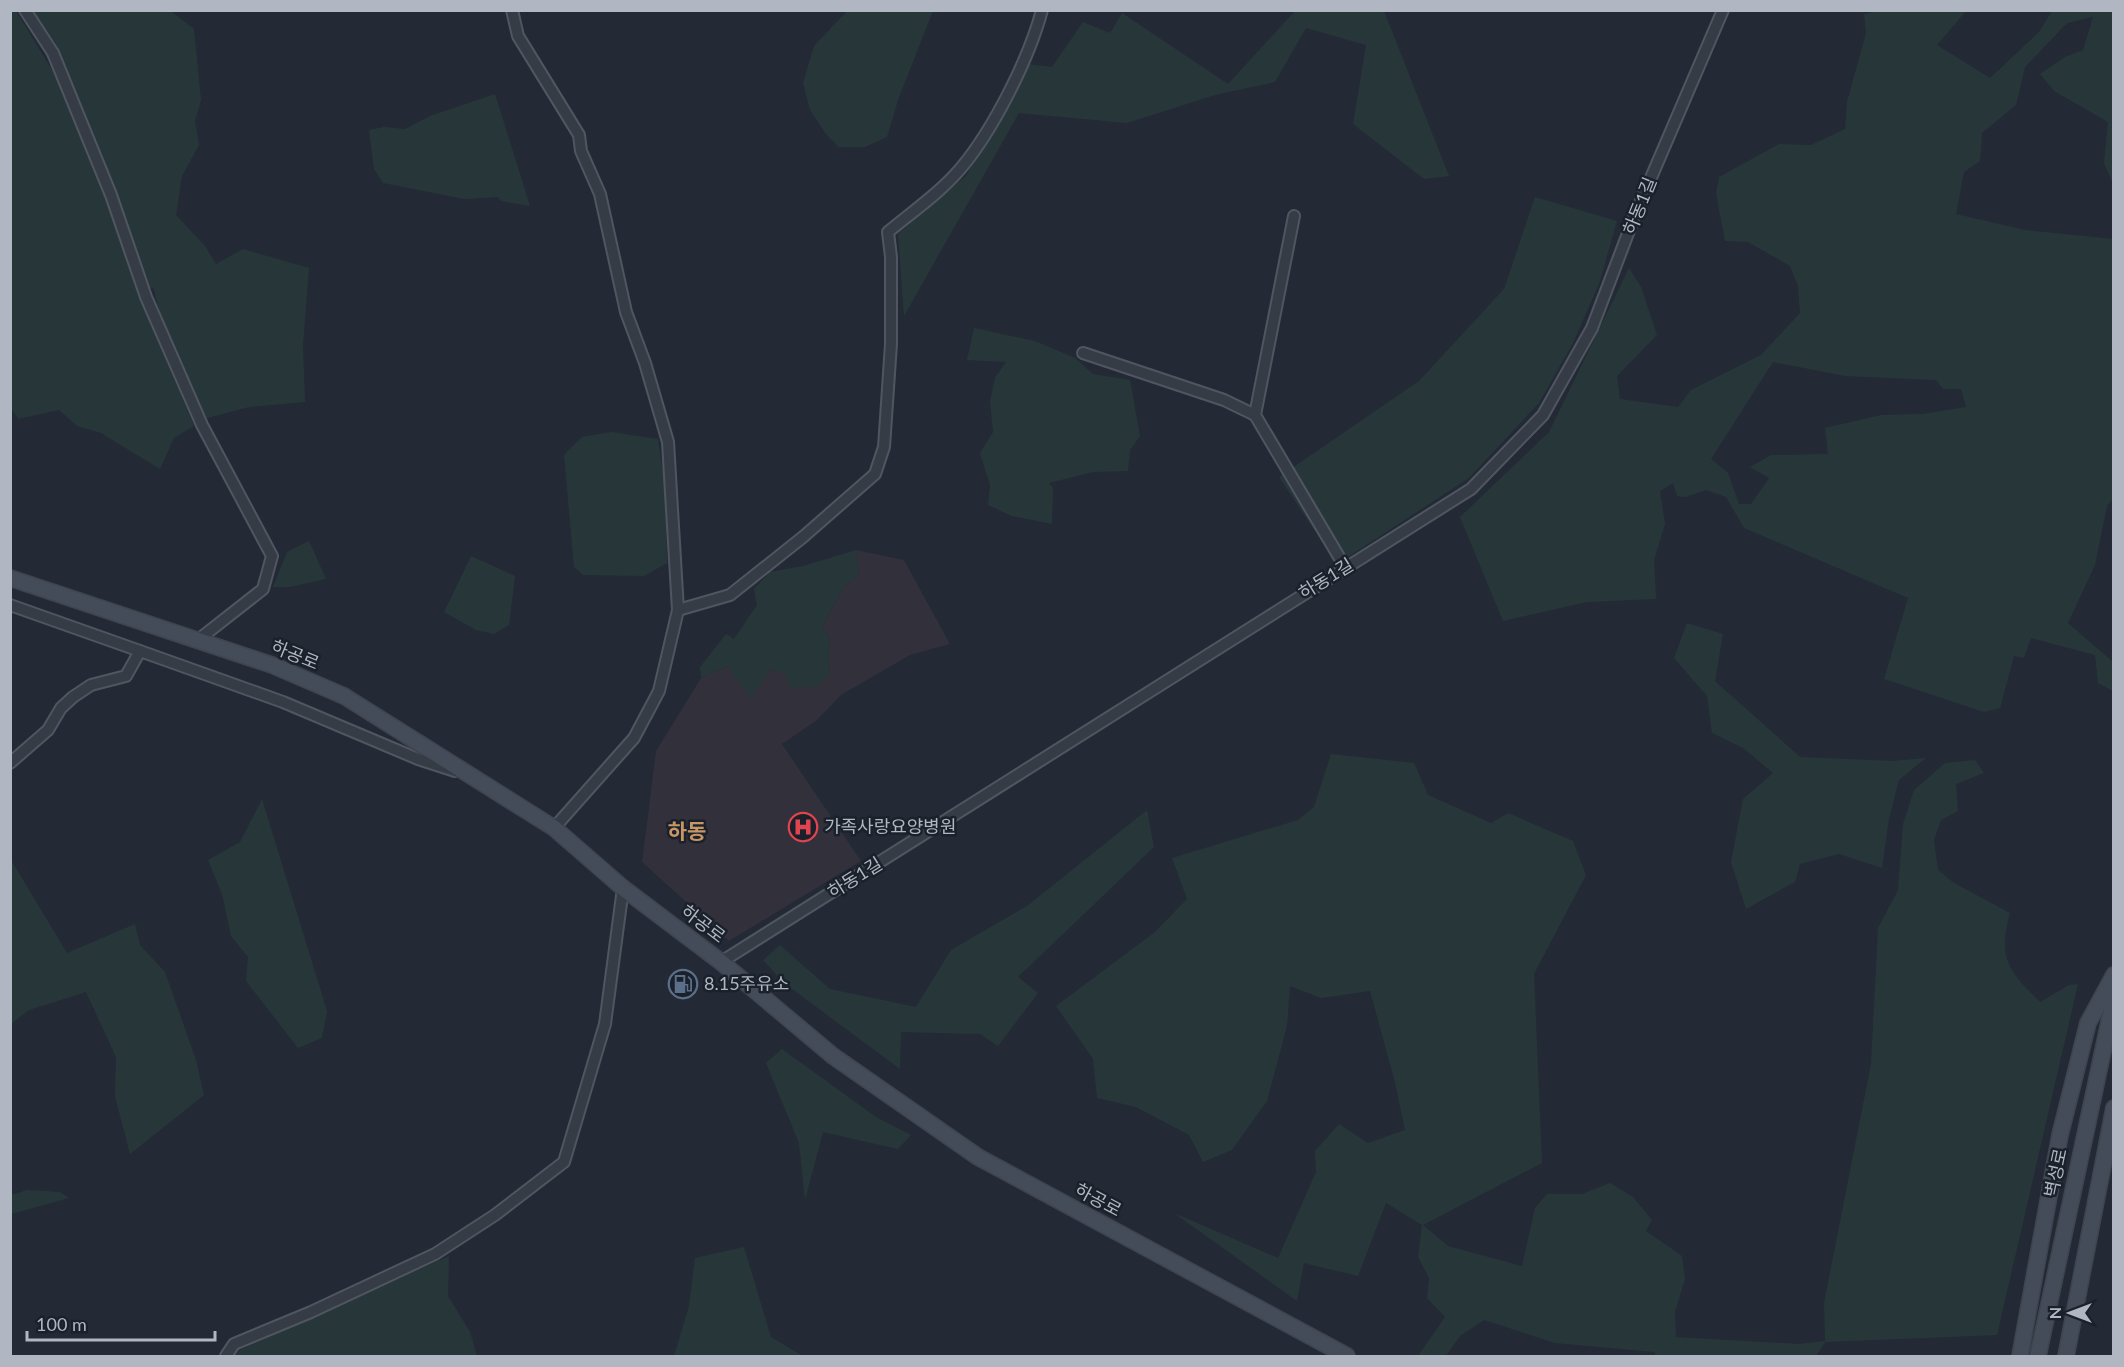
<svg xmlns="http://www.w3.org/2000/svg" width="2124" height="1367" viewBox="0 0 2124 1367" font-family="Lato,'Noto Sans KR',sans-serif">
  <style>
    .medical { fill: #32303b }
    .green { fill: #273739; fill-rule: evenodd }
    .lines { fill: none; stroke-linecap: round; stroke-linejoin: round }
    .minor-casing { stroke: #505661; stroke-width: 14 }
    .secondary-casing { stroke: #3f454f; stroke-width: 18 }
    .minor { stroke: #363c46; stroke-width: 10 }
    .secondary { stroke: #444b59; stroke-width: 15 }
    .labels { text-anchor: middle; stroke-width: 5; stroke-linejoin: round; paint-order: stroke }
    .street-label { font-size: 18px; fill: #b0b6c2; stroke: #1b212b }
    .poi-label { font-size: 18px; fill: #b0b6c2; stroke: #1b212b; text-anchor: start }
    .quarter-label { font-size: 21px; font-weight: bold; fill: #c79667; stroke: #1b212b }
  </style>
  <rect width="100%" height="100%" fill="#232935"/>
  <path class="medical" d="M 856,550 L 904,560 L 950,644 L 910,655 L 841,695 L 817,720 L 782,744 L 861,861 L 729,941 L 642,862 L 656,751 L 701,678 L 727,666 L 771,669 L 786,674 L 830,674 L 828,659 L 830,640 L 822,627 L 844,586 L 859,575 Z"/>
  <g class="green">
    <path d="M 1886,10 L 1966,11 L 1937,45 L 1990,78 L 2039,32 L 2052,11 L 2113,11 L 2113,184 L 2104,163 L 2108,122 L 2054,91 L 2040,74 L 2065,57 L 2083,50 L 2093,17 L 2067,23 L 2025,67 L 2016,105 L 1982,133 L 1980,161 L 1964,172 L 1956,214 L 2025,230 L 2113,239 L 2113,499 L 2107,506 L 2095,565 L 2068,623 L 2113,662 L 2113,691 L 2098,683 L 2095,655 L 2031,638 L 2024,658 L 2014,656 L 2000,708 L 1984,712 L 1884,679 L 1908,598 L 1744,528 L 1726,497 L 1706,490 L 1686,497 L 1677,496 L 1673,483 L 1660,491 L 1665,524 L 1654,560 L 1656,599 L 1587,602 L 1503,621 L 1460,517 L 1549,432 L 1629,268 L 1641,287 L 1657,335 L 1617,376 L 1620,399 L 1678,407 L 1691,390 L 1761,355 L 1800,313 L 1798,286 L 1790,266 L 1748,242 L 1725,241 L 1716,193 L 1719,177 L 1779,144 L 1811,145 L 1845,129 L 1847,102 L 1866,33 L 1864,14 ZM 1773,362 L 1845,376 L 1936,380 L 1943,389 L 1961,389 L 1966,407 L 1922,414 L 1881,415 L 1825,428 L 1828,454 L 1771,455 L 1750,467 L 1769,478 L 1751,504 L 1739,504 L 1728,473 L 1711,459 Z"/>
    <path d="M 11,11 L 16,11 L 52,70 L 63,64 L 56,44 L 33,11 L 171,11 L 194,29 L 201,100 L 195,121 L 199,145 L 182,176 L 176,215 L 205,246 L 216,264 L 243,249 L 309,268 L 303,345 L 305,402 L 249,407 L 204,419 L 158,307 L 154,289 L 133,281 L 194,426 L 174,438 L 160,469 L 101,433 L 77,426 L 59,410 L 18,419 L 11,408 Z"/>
    <path d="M 847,11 L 933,11 L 899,97 L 887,137 L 865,147 L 839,147 L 826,134 L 810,110 L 803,83 L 814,46 Z"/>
    <path d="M 1295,11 L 1384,11 L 1449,176 L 1424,179 L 1353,124 L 1366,45 L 1306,28 L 1275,82 L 1215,95 L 1127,123 L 1019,113 L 904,316 L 898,234 L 966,176 L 1027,64 L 1052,67 L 1083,22 L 1110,33 L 1122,13 L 1228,84 Z"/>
    <path d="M 495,94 L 530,206 L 501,201 L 498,197 L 464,199 L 383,183 L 374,169 L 369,130 L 384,127 L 405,129 L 430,116 Z"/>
    <path d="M 1535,197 L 1617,221 L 1599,284 L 1573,343 L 1539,403 L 1469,478 L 1337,564 L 1279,477 L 1419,381 L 1504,289 Z"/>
    <path d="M 974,328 L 1035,341 L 1075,358 L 1093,374 L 1130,380 L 1140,436 L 1130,450 L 1128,471 L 1093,472 L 1049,483 L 1053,488 L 1052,524 L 1012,516 L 988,505 L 990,485 L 980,453 L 993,432 L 990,401 L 995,378 L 1006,362 L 967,360 Z"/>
    <path d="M 611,432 L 658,439 L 665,486 L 667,563 L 644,576 L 583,575 L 574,567 L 564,455 L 582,437 Z"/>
    <path d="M 309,541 L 326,579 L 290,587 L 273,587 L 287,552 Z"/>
    <path d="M 856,550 L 859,575 L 844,586 L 822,627 L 830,640 L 828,659 L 830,674 L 817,687 L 789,687 L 786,674 L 771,669 L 751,698 L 727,666 L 701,678 L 700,667 L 726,634 L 734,639 L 757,605 L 754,589 L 770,572 L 803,566 Z"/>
    <path d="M 471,556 L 515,576 L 509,625 L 494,634 L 476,630 L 444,612 Z"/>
    <path d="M 1687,623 L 1723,634 L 1715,681 L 1800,757 L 1892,761 L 1926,758 L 1899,780 L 1889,819 L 1882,868 L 1839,854 L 1800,864 L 1795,882 L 1746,909 L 1731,862 L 1743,799 L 1773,773 L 1743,748 L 1712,733 L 1707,696 L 1674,658 Z"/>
    <path d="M 1331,754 L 1414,763 L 1428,795 L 1491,823 L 1508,813 L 1573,841 L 1586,875 L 1534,974 L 1542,1163 L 1423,1225 L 1448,1246 L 1522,1266 L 1535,1208 L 1547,1194 L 1582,1194 L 1610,1183 L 1633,1197 L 1652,1220 L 1646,1231 L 1682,1256 L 1685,1279 L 1675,1312 L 1676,1337 L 1799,1344 L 1825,1341 L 1824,1303 L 1871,1064 L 1878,928 L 1898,890 L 1903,824 L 1914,790 L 1945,763 L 1975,760 L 1984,773 L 1956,784 L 1958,811 L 1941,820 L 1934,840 L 1938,870 L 1954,883 L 2010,913 C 1997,959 2009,971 2040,1002 L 2069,985 L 2078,984 L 1997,1335 L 1825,1342 L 1816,1356 L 1655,1356 L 1655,1352 L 1555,1343 L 1484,1320 L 1460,1336 L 1446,1356 L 1418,1356 L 1445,1317 L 1427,1298 L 1429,1278 L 1418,1257 L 1422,1225 L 1386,1203 L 1358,1276 L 1304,1263 L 1297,1301 L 1174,1213 L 1278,1258 L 1316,1172 L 1315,1151 L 1339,1124 L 1368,1143 L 1405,1130 L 1395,1082 L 1370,991 L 1321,998 L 1290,986 L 1287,1026 L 1267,1101 L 1232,1150 L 1203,1162 L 1189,1135 L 1136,1107 L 1097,1098 L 1093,1059 L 1056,1006 L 1155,932 L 1187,899 L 1172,858 L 1298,820 L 1314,807 Z"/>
    <path d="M 262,799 L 327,1011 L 322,1038 L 298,1048 L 246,981 L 248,957 L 231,936 L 222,894 L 208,860 L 240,842 Z"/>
    <path d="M 1147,810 L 1154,847 L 1018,977 L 1038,993 L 998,1046 L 980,1034 L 901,1032 L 900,1069 L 784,983 L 763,960 L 780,945 L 830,989 L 916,1007 L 951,950 L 1027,906 Z"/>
    <path d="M 11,860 L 67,953 L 135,924 L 140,945 L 165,972 L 196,1060 L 204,1095 L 130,1154 L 115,1096 L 116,1057 L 86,992 L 29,1010 L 11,1024 Z"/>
    <path d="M 782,1049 L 876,1117 L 911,1135 L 898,1149 L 823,1132 L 805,1200 L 799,1143 L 766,1063 Z"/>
    <path d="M 27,1190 L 60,1192 L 69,1198 L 11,1214 L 11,1195 Z"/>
    <path d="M 744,1247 L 771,1337 L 803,1356 L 674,1356 L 689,1306 L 695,1258 Z"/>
    <path d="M 449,1256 L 448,1296 L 470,1332 L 477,1356 L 235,1356 L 240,1350 Z"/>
  </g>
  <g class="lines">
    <g class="minor-casing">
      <g id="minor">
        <path d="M 25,10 L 53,53 L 111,195 L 146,297 L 202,425 L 272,556 L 263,589 L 198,640"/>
        <path d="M 512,10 L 518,36 L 579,135 L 581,151 L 600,194 L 626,312 L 645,363 L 668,442 L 678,610 L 659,691 L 634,738 L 554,828"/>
        <path d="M 1294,216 L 1255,415 L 1345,567"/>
        <path d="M 1083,353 L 1224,400 L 1255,415"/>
        <path d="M 10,605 L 140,651"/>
        <path d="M 678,610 L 730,595 L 803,537 L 875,474 L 884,447 L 891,344 L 891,257 L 888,232 C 912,212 941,192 961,168 C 993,130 1029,59 1042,10"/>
        <path d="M 10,763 L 48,730 L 61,708 L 73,697 L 91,685 L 126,676 L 140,651 L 283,702 L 418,759 L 455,771"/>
        <path d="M 721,962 L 1471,489 L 1543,415 L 1592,328 L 1635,215 L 1723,10"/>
        <path d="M 226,1356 L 234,1344 L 311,1312 L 435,1254 L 495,1215 L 564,1162 L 605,1024 L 623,888"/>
      </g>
    </g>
    <g class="secondary-casing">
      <g id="secondary">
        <path d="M 10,578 L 272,665 L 344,696 L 554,828 L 623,888 L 721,962 L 833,1056 L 978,1157 L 1347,1356"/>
        <path d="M 2020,1356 L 2060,1135 L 2088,1023 L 2114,975"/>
        <path d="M 2038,1356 L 2114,999"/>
        <path d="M 2066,1356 L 2114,1108"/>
      </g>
    </g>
    <use href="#minor" class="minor"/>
    <use href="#secondary" class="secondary"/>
  </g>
  <defs>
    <g id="hospital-ring" transform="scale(1.5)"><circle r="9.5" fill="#1b212b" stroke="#e0444e" stroke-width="1.5"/><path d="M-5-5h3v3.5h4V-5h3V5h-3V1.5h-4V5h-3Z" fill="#e0444e"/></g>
    <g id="fuel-ring" transform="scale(1.5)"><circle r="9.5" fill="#1b212b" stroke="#5c6f8a" stroke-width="1.5"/><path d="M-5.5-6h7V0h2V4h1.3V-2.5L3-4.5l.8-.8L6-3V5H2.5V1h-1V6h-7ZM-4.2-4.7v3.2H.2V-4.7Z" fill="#5c6f8a"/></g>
  </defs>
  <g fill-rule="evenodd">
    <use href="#hospital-ring" x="803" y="827"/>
    <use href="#fuel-ring" x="683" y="984"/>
  </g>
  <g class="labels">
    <g class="street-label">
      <text transform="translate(1640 206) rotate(-68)" y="6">하동1길</text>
      <text transform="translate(1326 579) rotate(-32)" y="6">하동1길</text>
      <text transform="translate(295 655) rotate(22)" y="6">하공로</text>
      <text transform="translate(855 878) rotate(-32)" y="6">하동1길</text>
      <text transform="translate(703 924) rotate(37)" y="6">하공로</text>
      <text transform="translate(2056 1173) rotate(-78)" y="6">벽성로</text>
      <text transform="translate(1098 1200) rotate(28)" y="6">하공로</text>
    </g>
    <g class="poi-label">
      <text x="824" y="833">가족사랑요양병원</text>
      <text x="704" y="990">8.15주유소</text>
    </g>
    <g class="quarter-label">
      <text x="687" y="839">하동</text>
    </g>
  </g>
  <rect width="2124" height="1367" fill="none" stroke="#b0b6c2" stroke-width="24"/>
  <g transform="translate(2070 1313) rotate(270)" stroke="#1b212b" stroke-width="4.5" paint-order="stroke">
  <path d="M0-4.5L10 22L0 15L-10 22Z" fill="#b0b6c2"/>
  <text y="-9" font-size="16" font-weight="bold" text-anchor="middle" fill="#b0b6c2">N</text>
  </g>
  <path d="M27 1331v9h188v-9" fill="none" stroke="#b0b6c2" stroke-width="3"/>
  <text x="36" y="1331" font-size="18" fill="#b0b6c2" stroke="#1b212b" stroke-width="4.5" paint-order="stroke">100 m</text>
</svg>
